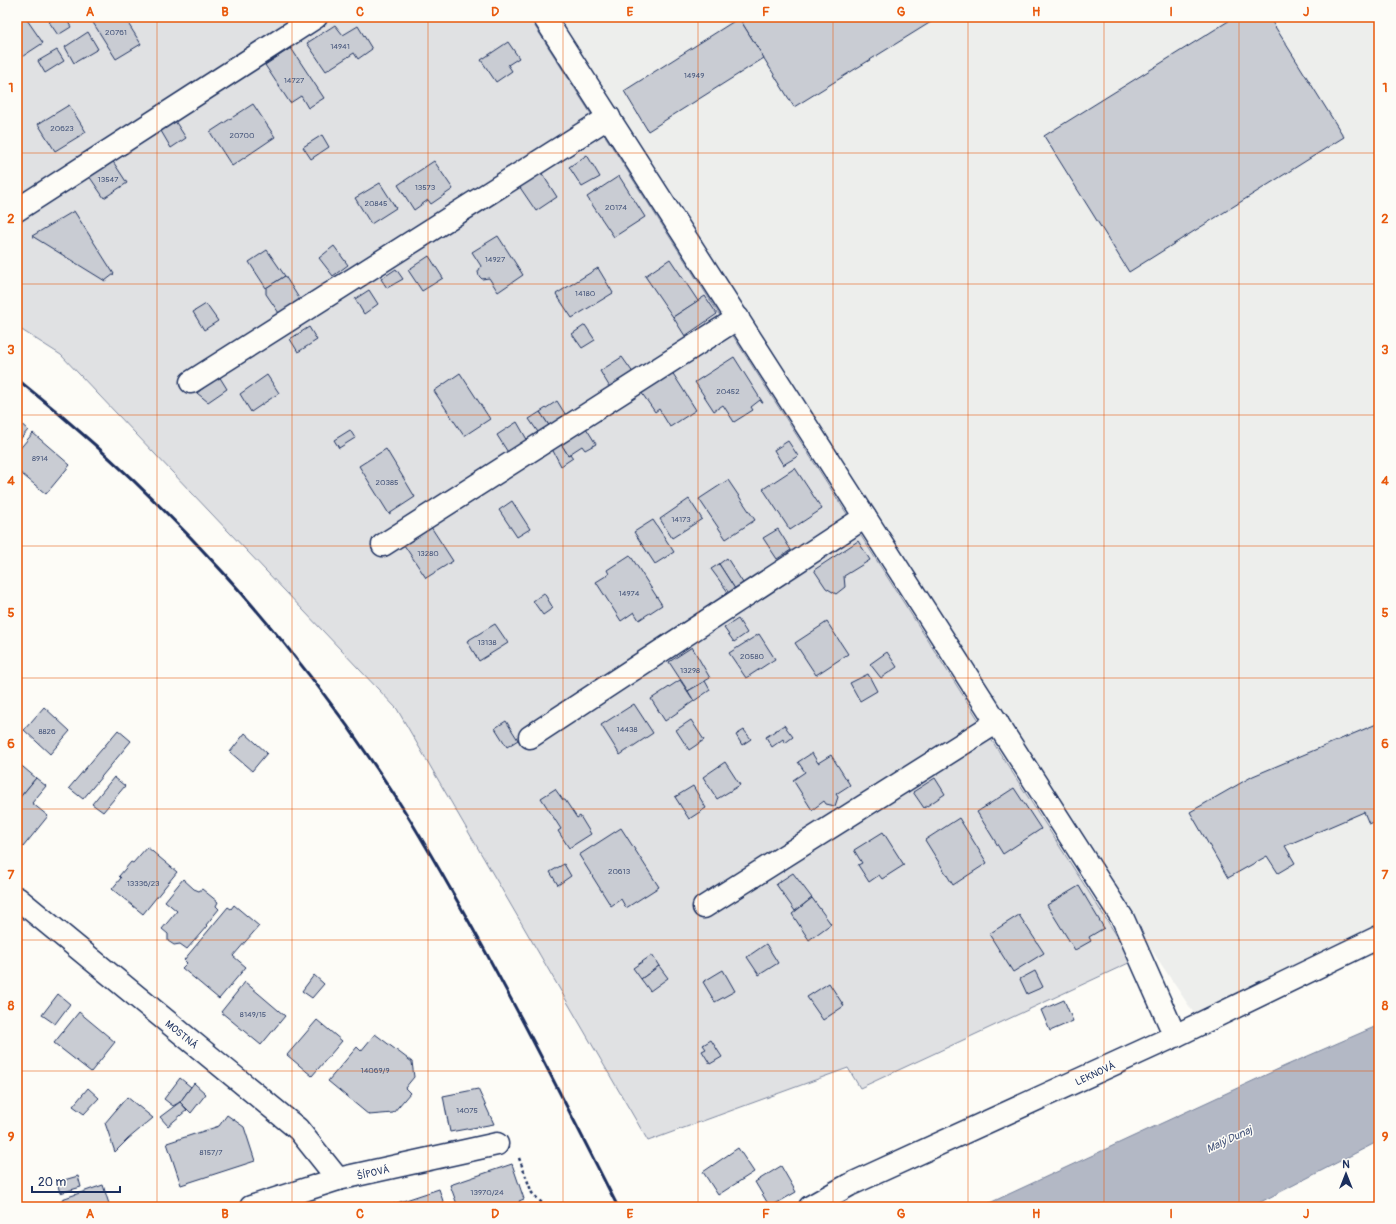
<svg xmlns="http://www.w3.org/2000/svg" width="1396" height="1224" viewBox="0 0 1396 1224" font-family="Pangolin,sans-serif">
  <style>
    .built { fill: #edeeec }
    .green { fill: #e0e1e3; stroke: #7e88a0 }
    .water { fill: #b3b8c5; stroke: #76819c }
    .building { fill: #c9ccd3; stroke: #1b2f5e }
    .lines { fill: none; stroke-linecap: round; stroke-linejoin: round }
    .minor-casing { stroke: #1b2f5e; stroke-width: 25 }
    .path { stroke: #1b2f5e; stroke-width: 2.5; stroke-dasharray: 3 3; stroke-linecap: butt }
    .minor { stroke: #fdfcf7; stroke-width: 22 }
    .rail { stroke: #1b2f5e; stroke-width: 3 }
    .grid { fill: none; stroke: #e8590c; stroke-width: 1; stroke-opacity: 0.55 }
    .labels { text-anchor: middle; stroke-width: 3; stroke-linejoin: round; paint-order: stroke }
    .number-label { font-size: 8px; fill: #46567b }
    .street-label { font-size: 10px; fill: #1b2f5e; stroke: #fdfcf7 }
    .water-label { font-size: 11px; font-style: italic; fill: #49587d; stroke: #fdfcf7 }
    .neatline { fill: none; stroke: #e8590c; stroke-width: 1.5 }
    .grid-label { font-size: 13px; text-anchor: middle; font-weight: bold; fill: #e8590c }
  </style>
  <rect width="100%" height="100%" fill="#fdfcf7"/>
  <filter id="ink" filterUnits="userSpaceOnUse"><feTurbulence type="fractalNoise" baseFrequency=".025" numOctaves="2"/><feDisplacementMap in="SourceGraphic" scale="8" xChannelSelector="R" yChannelSelector="G"/><feConvolveMatrix kernelMatrix="1 2 1 2 8 2 1 2 1" color-interpolation-filters="sRGB"/></filter>
  <g filter="url(#ink)">
    <path class="built" d="M 553,17 L 1379,17 L 1379,924 L 1195,1015 L 1133,922 Z"/>
    <path class="green" d="M 17,17 L 529,17 L 1133,961 L 860,1088 L 848,1068 L 648,1141 L 397,709 L 61,355 L 17,327 Z"/>
    <path class="water" d="M 1379,1025 L 1379,1141 L 1251,1207 L 981,1207 L 1285,1066 Z"/>
    <g class="building">
      <path d="M 17,17 L 25,17 L 43,43 L 17,60 Z"/>
      <path d="M 56,17 L 65,17 L 71,27 L 58,35 L 49,22 Z"/>
      <path d="M 98,17 L 124,17 L 141,44 L 116,59 L 92,21 Z"/>
      <path d="M 741,17 L 939,17 L 794,107 L 739,18 Z"/>
      <path d="M 1235,17 L 1269,17 L 1344,137 L 1129,272 L 1044,136 Z"/>
      <path d="M 739,18 L 764,58 L 648,131 L 624,91 Z"/>
      <path d="M 335,25 L 343,35 L 358,26 L 372,49 L 358,59 L 354,53 L 326,71 L 307,43 Z"/>
      <path d="M 88,32 L 98,49 L 74,63 L 65,47 Z"/>
      <path d="M 508,42 L 519,58 L 508,65 L 512,71 L 496,82 L 481,60 Z"/>
      <path d="M 291,48 L 324,98 L 308,108 L 301,96 L 290,103 L 265,65 Z"/>
      <path d="M 57,50 L 64,61 L 45,73 L 38,61 Z"/>
      <path d="M 253,104 L 275,137 L 232,166 L 210,132 Z"/>
      <path d="M 69,105 L 86,132 L 55,151 L 38,124 Z"/>
      <path d="M 175,121 L 186,138 L 171,148 L 161,131 Z"/>
      <path d="M 322,135 L 329,147 L 311,159 L 303,147 Z"/>
      <path d="M 587,155 L 600,177 L 582,187 L 569,167 Z"/>
      <path d="M 112,160 L 127,183 L 104,198 L 89,176 Z"/>
      <path d="M 434,161 L 453,189 L 431,204 L 428,200 L 414,210 L 398,185 Z"/>
      <path d="M 541,172 L 557,197 L 536,211 L 519,186 Z"/>
      <path d="M 619,176 L 645,217 L 614,237 L 587,197 Z"/>
      <path d="M 380,183 L 396,208 L 371,224 L 355,198 Z"/>
      <path d="M 74,211 L 114,274 L 105,281 L 32,236 Z"/>
      <path d="M 498,236 L 523,275 L 498,292 L 489,278 L 482,279 L 479,276 L 478,272 L 481,266 L 472,252 Z"/>
      <path d="M 334,246 L 348,265 L 333,276 L 319,258 Z"/>
      <path d="M 267,250 L 285,276 L 266,288 L 249,262 Z"/>
      <path d="M 429,256 L 443,278 L 422,291 L 408,270 Z"/>
      <path d="M 670,259 L 698,301 L 673,317 L 645,276 Z"/>
      <path d="M 598,268 L 613,293 L 572,318 L 556,294 Z"/>
      <path d="M 396,269 L 403,279 L 387,288 L 381,279 Z"/>
      <path d="M 285,276 L 302,303 L 281,316 L 266,294 L 266,288 Z"/>
      <path d="M 369,290 L 378,304 L 364,314 L 355,299 Z"/>
      <path d="M 705,296 L 717,314 L 685,336 L 673,317 Z"/>
      <path d="M 206,304 L 218,321 L 204,330 L 193,312 Z"/>
      <path d="M 585,325 L 595,340 L 582,348 L 572,334 Z"/>
      <path d="M 309,327 L 317,340 L 298,352 L 290,339 Z"/>
      <path d="M 622,357 L 634,374 L 611,389 L 600,371 Z"/>
      <path d="M 734,357 L 763,403 L 762,403 L 760,400 L 751,407 L 753,410 L 734,422 L 723,405 L 714,411 L 695,382 Z"/>
      <path d="M 672,372 L 696,410 L 670,427 L 659,409 L 655,412 L 641,392 Z"/>
      <path d="M 460,373 L 490,419 L 464,436 L 434,391 Z"/>
      <path d="M 267,375 L 279,393 L 251,412 L 240,394 Z"/>
      <path d="M 219,376 L 227,389 L 208,402 L 197,393 Z"/>
      <path d="M 557,401 L 567,417 L 550,427 L 540,412 Z"/>
      <path d="M 540,412 L 550,427 L 540,435 L 529,419 Z"/>
      <path d="M 17,420 L 28,430 L 17,443 Z"/>
      <path d="M 517,422 L 529,443 L 509,454 L 497,435 Z"/>
      <path d="M 586,428 L 596,444 L 585,450 L 582,446 L 568,455 L 561,444 Z"/>
      <path d="M 350,430 L 355,438 L 339,448 L 334,440 Z"/>
      <path d="M 33,433 L 70,465 L 46,494 L 17,470 L 17,452 Z"/>
      <path d="M 788,441 L 798,456 L 783,465 L 774,450 Z"/>
      <path d="M 561,444 L 568,455 L 570,454 L 573,458 L 561,466 L 552,449 Z"/>
      <path d="M 386,449 L 415,497 L 389,514 L 359,466 Z"/>
      <path d="M 795,468 L 822,509 L 790,530 L 763,489 Z"/>
      <path d="M 728,480 L 755,520 L 726,539 L 699,499 Z"/>
      <path d="M 689,499 L 702,519 L 672,538 L 660,519 Z"/>
      <path d="M 512,501 L 530,529 L 517,537 L 499,510 Z"/>
      <path d="M 653,520 L 674,552 L 655,564 L 634,532 Z"/>
      <path d="M 431,527 L 453,561 L 426,578 L 404,545 Z"/>
      <path d="M 778,529 L 791,550 L 777,559 L 763,538 Z"/>
      <path d="M 858,541 L 870,560 L 844,576 L 845,587 L 836,594 L 826,588 L 814,570 Z"/>
      <path d="M 630,555 L 662,605 L 639,620 L 634,612 L 621,621 L 596,582 L 609,574 L 607,570 Z"/>
      <path d="M 727,558 L 745,586 L 737,592 L 719,564 Z"/>
      <path d="M 719,564 L 737,592 L 731,596 L 711,569 Z"/>
      <path d="M 544,593 L 553,608 L 543,615 L 533,601 Z"/>
      <path d="M 738,619 L 747,633 L 734,642 L 724,628 Z"/>
      <path d="M 827,622 L 848,654 L 816,675 L 795,643 Z"/>
      <path d="M 495,624 L 508,643 L 479,661 L 467,641 Z"/>
      <path d="M 759,634 L 775,659 L 746,678 L 729,653 Z"/>
      <path d="M 692,647 L 710,678 L 688,691 L 669,662 Z"/>
      <path d="M 887,652 L 897,667 L 881,678 L 870,664 Z"/>
      <path d="M 868,674 L 877,691 L 860,701 L 850,683 Z"/>
      <path d="M 680,680 L 694,701 L 665,721 L 651,699 Z"/>
      <path d="M 705,681 L 710,690 L 694,701 L 688,691 Z"/>
      <path d="M 634,704 L 653,733 L 620,755 L 601,725 Z"/>
      <path d="M 44,707 L 70,731 L 50,754 L 24,730 Z"/>
      <path d="M 691,720 L 704,740 L 689,750 L 676,730 Z"/>
      <path d="M 506,721 L 518,740 L 507,747 L 495,728 Z"/>
      <path d="M 1379,723 L 1379,820 L 1369,824 L 1364,812 L 1285,846 L 1295,863 L 1278,873 L 1267,856 L 1228,878 L 1190,812 L 1253,776 Z"/>
      <path d="M 784,725 L 793,737 L 785,743 L 783,739 L 772,747 L 766,737 Z"/>
      <path d="M 118,730 L 131,741 L 83,799 L 69,788 Z"/>
      <path d="M 744,730 L 751,739 L 742,745 L 736,735 Z"/>
      <path d="M 245,733 L 267,753 L 252,771 L 230,752 Z"/>
      <path d="M 812,753 L 818,763 L 831,755 L 850,785 L 836,794 L 838,797 L 835,806 L 826,804 L 824,801 L 812,810 L 793,780 L 805,772 L 798,762 Z"/>
      <path d="M 17,762 L 36,778 L 17,801 Z"/>
      <path d="M 725,762 L 740,785 L 717,799 L 703,777 Z"/>
      <path d="M 114,777 L 125,786 L 103,812 L 92,804 Z"/>
      <path d="M 36,778 L 46,786 L 32,803 L 48,816 L 23,847 L 17,842 L 17,801 Z"/>
      <path d="M 935,778 L 945,794 L 924,808 L 913,792 Z"/>
      <path d="M 693,786 L 706,808 L 689,819 L 675,797 Z"/>
      <path d="M 1014,788 L 1041,829 L 1003,854 L 977,812 Z"/>
      <path d="M 555,789 L 563,800 L 565,800 L 577,818 L 580,816 L 591,834 L 569,848 L 558,831 L 561,829 L 541,798 Z"/>
      <path d="M 959,818 L 987,863 L 953,885 L 925,840 Z"/>
      <path d="M 621,828 L 659,887 L 626,908 L 621,899 L 611,906 L 579,855 Z"/>
      <path d="M 883,832 L 904,865 L 882,879 L 879,875 L 869,882 L 858,865 L 862,863 L 854,850 Z"/>
      <path d="M 147,847 L 177,872 L 143,914 L 112,889 L 121,878 L 119,876 L 131,862 L 133,863 Z"/>
      <path d="M 564,864 L 571,876 L 558,885 L 550,872 Z"/>
      <path d="M 793,873 L 812,898 L 795,911 L 776,884 Z"/>
      <path d="M 183,879 L 194,889 L 199,891 L 202,889 L 218,902 L 216,906 L 219,909 L 206,925 L 207,926 L 187,949 L 180,944 L 174,945 L 168,941 L 168,934 L 162,929 L 177,911 L 165,901 Z"/>
      <path d="M 1079,886 L 1104,928 L 1089,937 L 1091,941 L 1075,950 L 1047,905 Z"/>
      <path d="M 812,898 L 831,924 L 809,940 L 792,914 Z"/>
      <path d="M 234,905 L 259,926 L 233,956 L 246,967 L 219,999 L 182,968 L 187,963 L 184,960 L 228,907 L 231,909 Z"/>
      <path d="M 1019,915 L 1044,953 L 1013,972 L 989,934 Z"/>
      <path d="M 766,944 L 778,963 L 759,975 L 747,957 Z"/>
      <path d="M 652,955 L 659,966 L 641,979 L 633,968 Z"/>
      <path d="M 659,966 L 668,978 L 650,991 L 641,979 Z"/>
      <path d="M 723,970 L 735,991 L 715,1002 L 703,982 Z"/>
      <path d="M 1035,971 L 1043,987 L 1027,994 L 1020,979 Z"/>
      <path d="M 314,975 L 324,984 L 312,998 L 302,991 Z"/>
      <path d="M 245,982 L 285,1016 L 261,1045 L 221,1012 Z"/>
      <path d="M 829,983 L 844,1006 L 823,1020 L 807,997 Z"/>
      <path d="M 58,994 L 70,1004 L 55,1024 L 42,1015 Z"/>
      <path d="M 1064,1000 L 1073,1021 L 1050,1031 L 1041,1010 Z"/>
      <path d="M 79,1012 L 115,1042 L 91,1072 L 54,1043 Z"/>
      <path d="M 317,1020 L 342,1041 L 312,1076 L 287,1055 Z"/>
      <path d="M 375,1034 L 412,1062 L 414,1077 L 405,1088 L 410,1093 L 393,1113 L 369,1115 L 328,1081 L 357,1047 L 361,1051 Z"/>
      <path d="M 711,1040 L 722,1057 L 710,1064 L 702,1051 L 706,1049 L 703,1045 Z"/>
      <path d="M 180,1078 L 191,1087 L 180,1102 L 173,1106 L 164,1099 Z"/>
      <path d="M 194,1083 L 206,1094 L 191,1113 L 180,1102 Z"/>
      <path d="M 88,1088 L 99,1098 L 84,1114 L 73,1106 Z"/>
      <path d="M 478,1089 L 494,1124 L 450,1132 L 443,1096 Z"/>
      <path d="M 127,1097 L 153,1118 L 128,1139 L 115,1152 L 105,1123 Z"/>
      <path d="M 180,1102 L 187,1110 L 168,1126 L 160,1117 Z"/>
      <path d="M 227,1115 L 244,1127 L 255,1161 L 181,1185 L 167,1143 L 219,1126 Z"/>
      <path d="M 738,1148 L 754,1172 L 718,1195 L 703,1172 Z"/>
      <path d="M 512,1164 L 524,1199 L 519,1201 L 521,1207 L 458,1207 L 450,1185 Z"/>
      <path d="M 781,1166 L 796,1192 L 770,1207 L 755,1182 Z"/>
      <path d="M 78,1176 L 81,1187 L 60,1193 L 57,1182 Z"/>
      <path d="M 103,1185 L 110,1207 L 64,1207 L 62,1199 Z"/>
      <path d="M 439,1189 L 445,1207 L 385,1207 Z"/>
    </g>
    <g class="lines">
      <g class="minor-casing">
        <g id="minor">
          <path d="M 544,17 L 1123,919 L 1175,1036"/>
          <path d="M 17,210 L 316,17"/>
          <path d="M 191,382 L 609,117"/>
          <path d="M 383,545 L 738,318"/>
          <path d="M 530,737 L 865,517"/>
          <path d="M 17,898 L 298,1129 L 338,1179"/>
          <path d="M 704,907 L 997,722"/>
          <path d="M 251,1207 L 338,1179 L 497,1144"/>
          <path d="M 810,1207 L 849,1185 L 1175,1036 L 1379,937"/>
        </g>
      </g>
      <path class="path" d="M 519,1158 L 532,1193 L 546,1207"/>
      <use href="#minor" class="minor"/>
      <path class="rail" d="M 17,379 C 164,496 293,638 395,796 C 418,831 438,867 459,904 C 515,1003 566,1105 618,1207"/>
    </g>
  </g>
  <path class="grid" d="M 157,17 L 157,1207M 292,17 L 292,1207M 428,17 L 428,1207M 563,17 L 563,1207M 698,17 L 698,1207M 833,17 L 833,1207M 968,17 L 968,1207M 1104,17 L 1104,1207M 1239,17 L 1239,1207M 17,153 L 1379,153M 17,284 L 1379,284M 17,415 L 1379,415M 17,546 L 1379,546M 17,678 L 1379,678M 17,809 L 1379,809M 17,940 L 1379,940M 17,1071 L 1379,1071"/>
  <g class="labels">
    <g class="number-label">
      <text x="116" y="35">20761</text>
      <text x="340" y="49">14941</text>
      <text x="694" y="78">14949</text>
      <text x="294" y="83">14727</text>
      <text x="62" y="131">20623</text>
      <text x="242" y="138">20700</text>
      <text x="108" y="182">13547</text>
      <text x="425" y="190">13573</text>
      <text x="376" y="206">20845</text>
      <text x="616" y="210">20174</text>
      <text x="495" y="262">14927</text>
      <text x="585" y="296">14180</text>
      <text x="728" y="394">20452</text>
      <text x="40" y="461">8914</text>
      <text x="387" y="485">20385</text>
      <text x="681" y="522">14173</text>
      <text x="428" y="556">13280</text>
      <text x="629" y="596">14974</text>
      <text x="487" y="645">13138</text>
      <text x="752" y="659">20580</text>
      <text x="690" y="673">13298</text>
      <text x="627" y="732">14438</text>
      <text x="47" y="734">8826</text>
      <text x="619" y="874">20613</text>
      <text x="143" y="886">13336/23</text>
      <text x="253" y="1017">8149/15</text>
      <text x="375" y="1073">14069/9</text>
      <text x="467" y="1113">14075</text>
      <text x="211" y="1155">8157/7</text>
      <text x="487" y="1195">13970/24</text>
    </g>
    <g class="street-label">
      <text transform="translate(182 1034) rotate(39)" y="4">MOSTNÁ</text>
      <text transform="translate(1095 1073) rotate(-25)" y="4">LEKNOVÁ</text>
      <text transform="translate(373 1172) rotate(-13)" y="4">ŠÍPOVÁ</text>
    </g>
    <g class="water-label">
      <text transform="translate(1229 1139) rotate(-25)" y="4">Malý Dunaj</text>
    </g>
  </g>
  <rect width="1396" height="1224" fill="none" stroke="#fdfcf7" stroke-width="44"/>
  <g transform="translate(1346 1174)" stroke="#fdfcf7" stroke-width="3" paint-order="stroke">
  <path d="M0-3L7 15L0 10L-7 15Z" fill="#1b2f5e"/>
  <text y="-6" font-size="11" font-weight="bold" text-anchor="middle" fill="#1b2f5e">N</text>
  </g>
  <path d="M32 1186v6h88v-6" fill="none" stroke="#1b2f5e" stroke-width="2"/>
  <text x="38" y="1186" font-size="12" fill="#1b2f5e" stroke="#fdfcf7" stroke-width="3" paint-order="stroke">20 m</text>
  <rect x="22" y="22" width="1352" height="1180" class="neatline"/>
  <g class="grid-label">
    <text x="90" y="16">A</text>
    <text x="225" y="16">B</text>
    <text x="360" y="16">C</text>
    <text x="495" y="16">D</text>
    <text x="630" y="16">E</text>
    <text x="766" y="16">F</text>
    <text x="901" y="16">G</text>
    <text x="1036" y="16">H</text>
    <text x="1171" y="16">I</text>
    <text x="1306" y="16">J</text>
    <text x="11" y="92">1</text>
    <text x="1385" y="92">1</text>
    <text x="11" y="223">2</text>
    <text x="1385" y="223">2</text>
    <text x="11" y="354">3</text>
    <text x="1385" y="354">3</text>
    <text x="11" y="485">4</text>
    <text x="1385" y="485">4</text>
    <text x="11" y="617">5</text>
    <text x="1385" y="617">5</text>
    <text x="11" y="748">6</text>
    <text x="1385" y="748">6</text>
    <text x="11" y="879">7</text>
    <text x="1385" y="879">7</text>
    <text x="11" y="1010">8</text>
    <text x="1385" y="1010">8</text>
    <text x="11" y="1141">9</text>
    <text x="1385" y="1141">9</text>
    <text x="90" y="1218">A</text>
    <text x="225" y="1218">B</text>
    <text x="360" y="1218">C</text>
    <text x="495" y="1218">D</text>
    <text x="630" y="1218">E</text>
    <text x="766" y="1218">F</text>
    <text x="901" y="1218">G</text>
    <text x="1036" y="1218">H</text>
    <text x="1171" y="1218">I</text>
    <text x="1306" y="1218">J</text>
  </g>
</svg>
